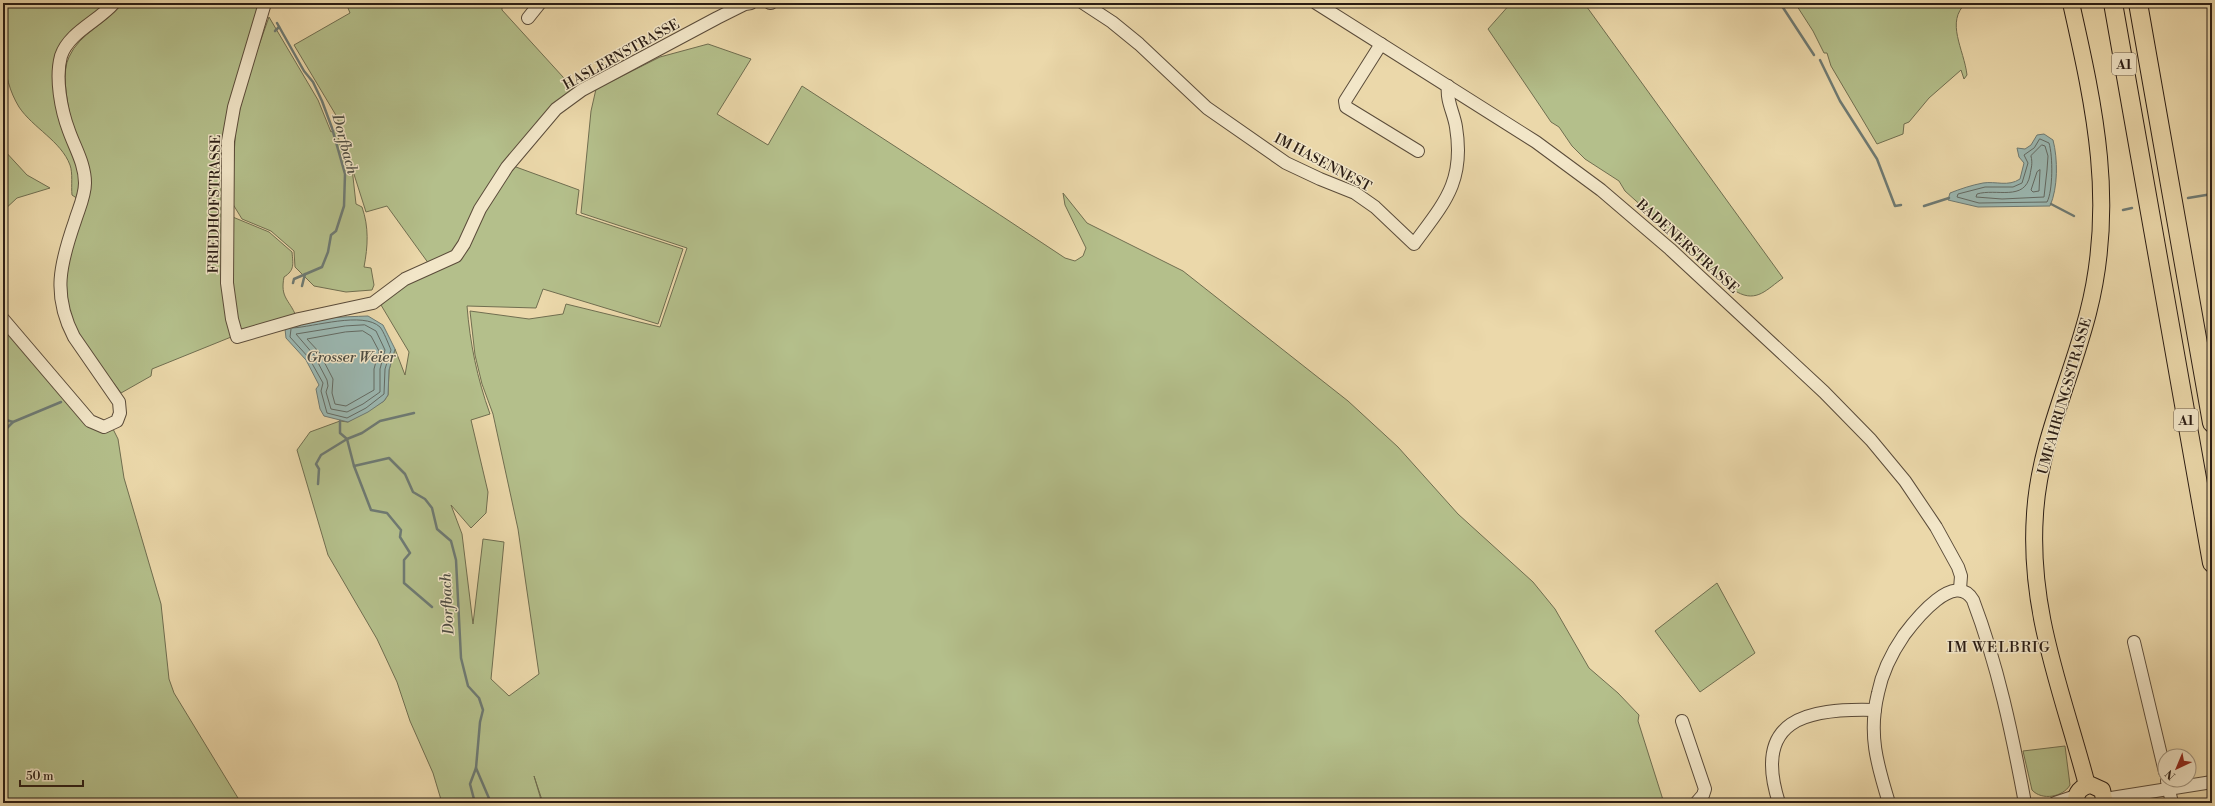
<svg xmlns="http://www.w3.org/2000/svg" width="2215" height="806" viewBox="0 0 2215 806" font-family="'Libre Bodoni',serif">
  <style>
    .green { fill: #b4bf8b; stroke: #706e50 }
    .water { fill: #9bb8b2; stroke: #6e7a73 }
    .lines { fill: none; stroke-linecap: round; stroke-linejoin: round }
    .shore { stroke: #636a63; stroke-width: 1 }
    .stream { stroke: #6e7a73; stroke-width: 2.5 }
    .minor-casing { stroke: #5b4c3a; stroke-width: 14 }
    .major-casing { stroke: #2b1d14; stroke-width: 18 }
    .highway-casing { stroke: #2b1d14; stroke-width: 20 }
    .minor { stroke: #f2e6c8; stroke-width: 12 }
    .major { stroke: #ebd8aa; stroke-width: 16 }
    .highway { stroke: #ebd8aa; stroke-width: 18 }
    .labels { text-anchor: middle; stroke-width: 3; stroke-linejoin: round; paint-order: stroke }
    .shield { fill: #f2e6c8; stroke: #67594a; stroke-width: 1 }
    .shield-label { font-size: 13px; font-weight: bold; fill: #2b1d14 }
    .street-label { font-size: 14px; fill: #2b1d14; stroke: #f2e6c8 }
    .water-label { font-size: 15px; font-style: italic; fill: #4d4c43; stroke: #f2e6c8 }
    .neighbourhood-label { font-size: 15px; letter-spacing: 1px; fill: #2b1d14; stroke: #f2e6c8 }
  </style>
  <rect width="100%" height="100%" fill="#ebd8aa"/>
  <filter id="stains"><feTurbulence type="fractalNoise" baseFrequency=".005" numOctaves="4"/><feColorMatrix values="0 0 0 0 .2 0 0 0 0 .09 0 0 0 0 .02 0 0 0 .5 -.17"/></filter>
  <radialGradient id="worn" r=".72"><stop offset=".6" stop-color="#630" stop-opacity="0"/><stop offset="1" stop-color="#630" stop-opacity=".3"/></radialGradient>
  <g class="green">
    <path d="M 3,3 L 109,3 L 55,57 L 81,181 L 78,199 L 72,195 C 71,186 73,173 70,165 C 61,141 33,128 19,107 C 0,76 3,39 3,3 Z"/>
    <path d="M 121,3 L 263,3 L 231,106 L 222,174 L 223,213 L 269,232 L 292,252 C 293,264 295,270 284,277 C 280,298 289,299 296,316 L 241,333 L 152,369 L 151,376 L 121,393 C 101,365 73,337 66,302 C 60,273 73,244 82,217 C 84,210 89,200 89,194 C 84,161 55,85 69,57 C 80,32 107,25 121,3 Z"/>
    <path d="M 346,3 L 502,3 L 502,10 L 573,88 L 505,163 L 579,190 L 576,214 L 683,249 L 658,324 L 543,289 L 536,308 L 467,306 C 470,343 477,378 490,414 L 471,420 L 488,492 L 486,513 L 471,528 L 451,505 L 462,534 L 473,624 L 483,539 L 504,542 L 491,679 L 509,696 L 539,674 L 518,529 L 493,414 L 482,384 L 475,355 L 470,311 L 529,319 L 563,314 L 566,304 L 660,327 L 687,248 L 581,213 L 591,111 L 596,89 L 660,57 L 708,44 L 751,59 L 717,114 L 768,145 L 802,86 C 890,143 978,200 1065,258 L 1075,261 L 1083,256 L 1086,248 L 1065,205 L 1063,193 L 1087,223 L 1183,271 L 1348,401 L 1398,447 L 1458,514 L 1533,582 L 1555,609 L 1589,668 L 1618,693 L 1639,715 L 1638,721 L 1664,803 L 543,803 L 534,776 L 542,803 L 442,803 L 433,773 L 410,721 L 397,682 L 377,639 L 328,555 L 297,450 L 310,432 L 340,421 L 348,422 L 384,401 L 388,395 L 389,370 L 395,349 L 405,375 L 409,352 L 381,305 L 429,264 L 387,206 L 366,212 L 352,168 L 356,204 L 362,207 C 369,227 368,246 364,267 L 371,268 L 374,285 L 372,290 L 346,292 L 314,286 L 295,267 L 294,251 L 271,231 L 242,219 L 231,201 L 236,125 L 248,76 L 269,17 L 318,100 L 331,132 L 336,129 L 347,170 L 352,167 L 337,117 L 294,45 L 350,13 Z"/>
    <path d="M 1511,3 L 1584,3 L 1783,278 C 1767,289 1757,303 1737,292 L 1625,191 L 1619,181 L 1585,159 L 1572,146 L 1559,127 L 1551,122 L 1488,29 Z"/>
    <path d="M 1795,3 L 1966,3 C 1945,22 1964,49 1967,75 L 1964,79 L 1961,70 L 1929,98 L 1909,122 L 1904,124 L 1903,134 L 1877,144 L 1831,66 L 1827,53 L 1824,53 L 1813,31 Z"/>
    <path d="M 3,149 L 27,175 L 50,188 L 17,198 L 3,211 Z"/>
    <path d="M 3,319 L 82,413 L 111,425 L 118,439 L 124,478 L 161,604 L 169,679 L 174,693 L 241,803 L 3,803 Z"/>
    <path d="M 1717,583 L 1755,653 L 1700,692 L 1655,631 Z"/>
    <path d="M 2065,746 L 2070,785 C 2063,797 2042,801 2032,790 L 2023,751 Z"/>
  </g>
  <g class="water">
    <path d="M 2044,134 L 2053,140 C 2058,159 2058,188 2050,206 L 1978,207 L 1948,200 L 1950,193 C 1960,189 1972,185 1983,183 C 1996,181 2008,187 2020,179 L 2024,163 L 2019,157 L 2017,148 L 2025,149 L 2031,145 L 2037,135 Z"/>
    <path d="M 368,316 L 383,325 L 395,349 L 389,370 L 388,395 L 384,401 L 368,412 L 348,422 L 324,416 L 320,409 L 316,389 L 319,385 L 306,360 L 286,338 L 285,329 C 305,317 344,317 368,316 Z"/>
  </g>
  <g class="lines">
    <g class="shore">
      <path d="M 2040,139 L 2049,143 C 2053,156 2053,191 2047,202 L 1979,203 L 1957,197 L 1958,194 L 1985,187 L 2013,187 L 2022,183 L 2028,163 L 2024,155 L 2034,148 Z"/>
      <path d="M 2042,145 L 2045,146 L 2048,156 L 2047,170 L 2044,197 L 2002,199 L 1976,197 L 1977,194 C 1996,188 2025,202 2030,175 C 2031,168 2033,164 2031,156 Z"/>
      <path d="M 2040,170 L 2039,191 L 2033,192 L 2031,190 L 2037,172 Z"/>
      <path d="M 365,325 L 376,331 L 385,350 L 380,369 L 380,392 L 363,404 L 347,412 L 331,409 L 326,392 L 328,386 L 327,380 L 314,355 L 296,334 L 345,326 Z"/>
      <path d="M 291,329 L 290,337 L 309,358 L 323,383 L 321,391 L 327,413 L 347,418 L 366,408 L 384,394 L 385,369 L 391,350 C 388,343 384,332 380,327 C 363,311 314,327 292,328"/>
      <path d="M 363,331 L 371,336 L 379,351 L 374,369 L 374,390 L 346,406 L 335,404 L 332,393 L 333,379 L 319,352 L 307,339 L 345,332 Z"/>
    </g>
    <g class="stream">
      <path d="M 1780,3 L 1814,55"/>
      <path d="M 277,23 L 304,71 L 313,82 L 322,101 L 332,128 L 345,174 L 344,206 L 336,231 L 331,235 L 328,252 L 322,267 L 294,279 L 293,283"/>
      <path d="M 275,31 L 279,27"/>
      <path d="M 1820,60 L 1840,101 L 1877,159 L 1895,206 L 1901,205"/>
      <path d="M 2188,198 L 2212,194"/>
      <path d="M 2051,204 L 2074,216"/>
      <path d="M 1924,206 L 1949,198"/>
      <path d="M 2123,210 L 2132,208"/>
      <path d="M 302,286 L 305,274"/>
      <path d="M 3,419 L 13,422 L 61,402"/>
      <path d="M 340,421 L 340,433 L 347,439 L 354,466 L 371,510 L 387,513 L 401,530 L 400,537 L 410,553 L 404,560 L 404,583 L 432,607"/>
      <path d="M 3,432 L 13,422"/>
      <path d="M 354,466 L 389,458 L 405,474 L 413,492 L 425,499 L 432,508 L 437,529 L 451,541 L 456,560 L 461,658 L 468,686 L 479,698 L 483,710 L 480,722 L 476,768 L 470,784 L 475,803"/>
      <path d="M 318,484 L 319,469 L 316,464 L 321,455 L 347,439 L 362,433 L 380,421 L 414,413"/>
      <path d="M 476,768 L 491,803"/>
    </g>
    <g class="minor-casing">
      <g id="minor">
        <path d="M 265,3 L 234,107 L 228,141 L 227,283 L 232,319 L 237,337 L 299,319 L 373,303 L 405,279 L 456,256 L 464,244 L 480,209 L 507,167 L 556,109 L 582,90 L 717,18 L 745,4 L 751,3"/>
        <path d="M 770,3 L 771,3"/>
        <path d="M 1083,3 L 1112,22 L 1139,44 L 1207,108 L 1286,163 L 1320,179 L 1355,193 L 1375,207 L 1414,244 C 1444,203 1465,182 1456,127 C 1454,113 1446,101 1448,86"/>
        <path d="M 1316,3 L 1536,142 L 1601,190 L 1670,249 L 1824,392 L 1871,440 L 1905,481 L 1936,527 L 1958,567 L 1961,576 L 1960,589"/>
        <path d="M 528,18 L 540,3"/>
        <path d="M 1381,44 L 1345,101 L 1346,107 L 1418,151"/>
        <path d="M 3,319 L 90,421 L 104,427 L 117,421 L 120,413 L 119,402 L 74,337 C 52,295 60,264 75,221 C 79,208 85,196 85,183 C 85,164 75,148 69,131 C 61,110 55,78 61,56 C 69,32 99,21 114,3"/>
        <path d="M 2134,642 L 2165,772"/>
        <path d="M 1682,721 L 1705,789 L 1703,795 L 1696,803"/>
        <path d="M 2167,781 L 2172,803"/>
        <path d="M 2105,799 L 2212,782"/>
        <path d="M 1779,803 C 1752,719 1806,708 1875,710"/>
        <path d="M 1889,803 C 1877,764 1868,734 1878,693 C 1882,673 1893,651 1904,635 C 1916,619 1955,570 1973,600 C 1998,666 2012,733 2025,803"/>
        <path d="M 2055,803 L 2076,796"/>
      </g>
    </g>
    <g class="major-casing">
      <g id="major">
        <path d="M 2071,3 C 2095,109 2116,205 2088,313 C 2071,380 2039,444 2035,514 C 2028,612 2063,693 2087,785"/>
        <path d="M 2076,803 C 2075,793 2081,786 2091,785 L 2102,790 L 2105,803"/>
      </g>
    </g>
    <g class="highway-casing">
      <g id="highway">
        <path d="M 2113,3 L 2212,563"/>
        <path d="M 2138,3 L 2212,423"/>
      </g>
    </g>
    <use href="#minor" class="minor"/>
    <use href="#major" class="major"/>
    <use href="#highway" class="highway"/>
  </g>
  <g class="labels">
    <g class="shield">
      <rect x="2112" y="53" width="24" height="22" rx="3"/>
      <rect x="2174" y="409" width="24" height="22" rx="3"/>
    </g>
    <g class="shield-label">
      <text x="2124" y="69">A1</text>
      <text x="2186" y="425">A1</text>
    </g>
    <g class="street-label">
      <text transform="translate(621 54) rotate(-29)" y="5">HASLERNSTRASSE</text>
      <text transform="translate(1323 162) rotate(28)" y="5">IM HASENNEST</text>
      <text transform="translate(214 204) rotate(-89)" y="5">FRIEDHOFSTRASSE</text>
      <text transform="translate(1688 246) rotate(42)" y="5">BADENERSTRASSE</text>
      <text transform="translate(2064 396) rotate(-74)" y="5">UMFAHRUNGSSTRASSE</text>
    </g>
    <g class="water-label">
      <text transform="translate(345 144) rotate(75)" y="5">Dorfbach</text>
      <text x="351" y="362">Grosser Weier</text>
      <text transform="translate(447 604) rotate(-93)" y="5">Dorfbach</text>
    </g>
    <g class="neighbourhood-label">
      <text x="1999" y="652">IM WELBRIG</text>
    </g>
  </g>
  <rect width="2215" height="806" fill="none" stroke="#ebd8aa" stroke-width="16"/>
  <rect x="4" y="4" width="2207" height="798" fill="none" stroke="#2b1d14" stroke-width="2"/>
  <rect x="8" y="8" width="2199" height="790" fill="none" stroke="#2b1d14"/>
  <g transform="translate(2177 768) rotate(224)"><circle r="19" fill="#f2e6c8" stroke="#a29680"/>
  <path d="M0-3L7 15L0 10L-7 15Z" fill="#8f2418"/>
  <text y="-6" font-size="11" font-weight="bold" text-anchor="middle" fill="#2b1d14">N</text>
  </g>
  <path d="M20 780v6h63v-6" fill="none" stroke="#2b1d14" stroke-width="2"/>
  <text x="26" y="780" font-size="12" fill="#2b1d14" stroke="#f2e6c8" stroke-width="3" paint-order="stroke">50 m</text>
  <rect width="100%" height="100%" filter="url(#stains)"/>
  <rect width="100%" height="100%" fill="url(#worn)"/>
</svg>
